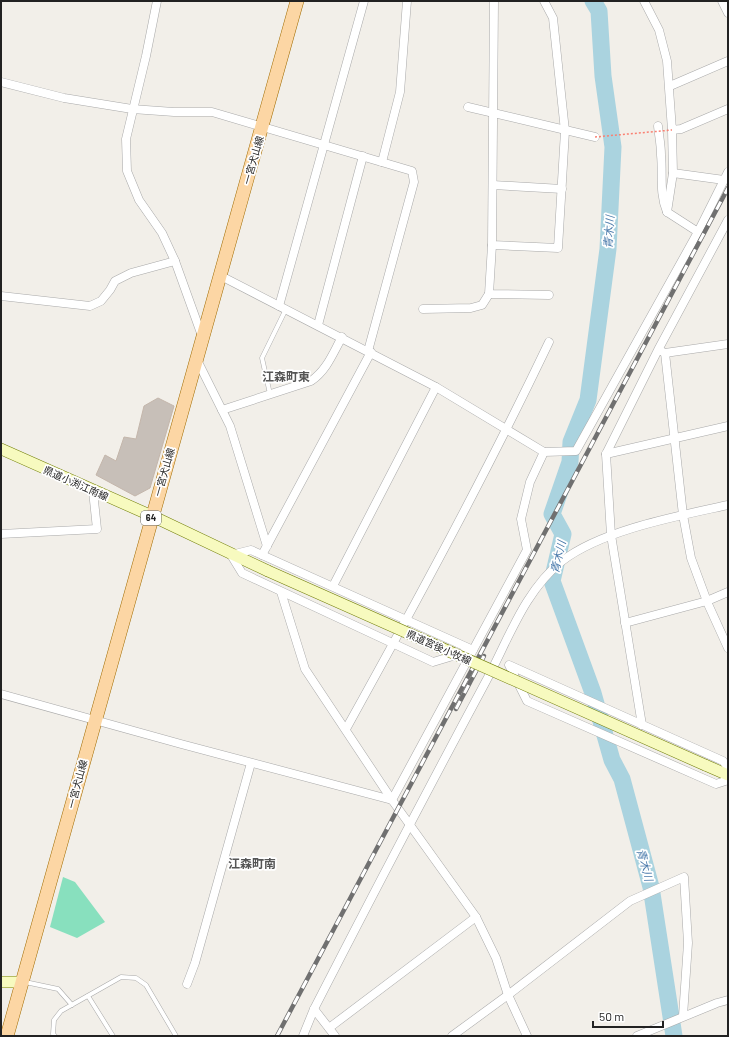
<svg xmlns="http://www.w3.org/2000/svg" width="729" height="1037" viewBox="0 0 729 1037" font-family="Barlow,'Noto Sans JP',sans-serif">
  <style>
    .pitch { fill: #88e0be }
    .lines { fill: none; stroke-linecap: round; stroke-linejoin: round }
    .river { stroke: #aad3df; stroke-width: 17 }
    .building { fill: #c7bfb8; stroke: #c4b6ab }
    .lane-casing { stroke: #a9a9a9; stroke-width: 5 }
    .street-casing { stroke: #a9a9a9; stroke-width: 9 }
    .secondary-casing { stroke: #707d05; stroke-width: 12 }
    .primary-casing { stroke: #a06b00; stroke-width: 14 }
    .lane { stroke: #fff; stroke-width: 4 }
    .street { stroke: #fff; stroke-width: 8 }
    .secondary { stroke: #f7fabf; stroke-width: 11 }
    .primary { stroke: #fcd6a4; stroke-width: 13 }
    .rail-casing { stroke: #707070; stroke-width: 4.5 }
    .rail { stroke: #fff; stroke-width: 3; stroke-dasharray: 9; stroke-linecap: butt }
    .secondary-bridge-casing { stroke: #707d05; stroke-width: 12; stroke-linecap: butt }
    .path-bridge { stroke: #fa8072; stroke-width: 1.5; stroke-dasharray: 2 2; stroke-linecap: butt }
    .secondary-bridge { stroke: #f7fabf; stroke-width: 11 }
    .labels { text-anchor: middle; stroke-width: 3.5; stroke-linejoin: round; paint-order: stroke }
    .shield { fill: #fff; stroke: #646464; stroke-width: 1 }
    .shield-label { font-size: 9px; font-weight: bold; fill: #222 }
    .street-label { font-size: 10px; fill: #222; stroke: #fff }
    .water-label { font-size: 11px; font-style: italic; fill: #4a7aab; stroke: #fff }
    .quarter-label { font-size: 12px; font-weight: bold; fill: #555; stroke: #fff }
  </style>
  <rect width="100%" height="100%" fill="#f2efe9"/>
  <path class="pitch" d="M 63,877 L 75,882 L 105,922 L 77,938 L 50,927 Z"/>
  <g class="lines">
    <path class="river" d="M 593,1 L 599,11 L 603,76 L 613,147 L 608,249 L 588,400 L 571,442 L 570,462 L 552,514 L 563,534 L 552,581 L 593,693 L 612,760 L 622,779 L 651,887 L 674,1036"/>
  </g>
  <path class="building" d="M 158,398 L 174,406 L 150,488 L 135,496 L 96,475 L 105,455 L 116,461 L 124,437 L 136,439 L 144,406 Z"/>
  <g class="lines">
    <g class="lane-casing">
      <g id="lane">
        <path d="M 270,394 L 262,358 L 286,309"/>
        <path d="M 25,982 L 58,989 L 72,1005"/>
        <path d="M 88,996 L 113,1036"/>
        <path d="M 55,1036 L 53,1034 L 54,1020 L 61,1011 L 121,977 L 136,978 L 146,985 L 176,1036"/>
      </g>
    </g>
    <g class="street-casing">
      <g id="street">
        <path d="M 157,1 L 146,56 L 126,139 L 127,171 L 139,200 L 162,233 L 175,261 L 202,336"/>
        <path d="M 494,1 L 492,245 L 558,248 L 565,131 L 553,18 L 544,1"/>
        <path d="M 644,1 L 659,30 L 667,61 L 672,130 L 681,129 L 728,109"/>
        <path d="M 722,1 L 728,13"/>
        <path d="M 1,82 L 64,98 L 132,109 L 174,112 L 212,112 L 412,171 L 414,182 L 368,351"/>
        <path d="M 670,86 L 728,61"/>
        <path d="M 468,107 L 595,137"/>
        <path d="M 658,126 C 659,136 661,145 661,155 C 663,174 659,193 667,212"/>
        <path d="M 672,130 L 673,173 L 667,212 L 698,232 L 728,172"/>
        <path d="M 382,162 L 400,92 L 407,1"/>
        <path d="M 673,173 L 724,180"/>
        <path d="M 493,185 L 562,189"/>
        <path d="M 492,245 L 489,294 L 549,295"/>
        <path d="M 219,275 L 436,387 L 544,452 L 530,482 L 521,519 L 527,550 L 392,800"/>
        <path d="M 1,296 L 90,306 L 101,301 L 110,290 L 115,281 L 131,273 L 175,261"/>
        <path d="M 279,306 L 364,1"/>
        <path d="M 423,309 L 471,308 L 482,305 L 489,294"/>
        <path d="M 318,325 L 363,156"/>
        <path d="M 661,351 L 665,353 L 728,344"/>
        <path d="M 665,353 L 683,515 L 691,558 L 708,604 L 728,648"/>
        <path d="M 197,360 L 230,426 L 267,546"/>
        <path d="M 222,410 L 311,381 C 327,370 333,353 342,337"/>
        <path d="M 544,452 L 576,451 L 698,232"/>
        <path d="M 606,454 L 728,426"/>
        <path d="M 1,534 L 97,529 L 93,491"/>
        <path d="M 251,550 L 473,650 L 433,662 L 242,573 L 231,555 Z"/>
        <path d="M 262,555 L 371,352"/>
        <path d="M 333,586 L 436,387"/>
        <path d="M 281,592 L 305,669 L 392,800 L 476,917 L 496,958 L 508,995 L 527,1036"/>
        <path d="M 625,623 L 707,601 L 728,592"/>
        <path d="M 1,694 L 181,744 L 392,800"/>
        <path d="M 642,725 L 611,535 L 606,454 L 658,350 L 728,220"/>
        <path d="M 346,729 C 417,601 486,474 549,342"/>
        <path d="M 728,768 L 723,761 L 509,665 L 527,701 L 716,784 L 728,780"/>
        <path d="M 187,984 L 195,963 L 251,763"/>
        <path d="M 314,1009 L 335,1036"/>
        <path d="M 329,1028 L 476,917"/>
        <path d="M 303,1036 L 314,1009 C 370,900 427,791 485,683 C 507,643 524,591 562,561 C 602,530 678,516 728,505"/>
        <path d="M 452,1036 L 508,995 L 630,901 L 684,877 L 688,943 L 683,1016"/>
        <path d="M 637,1036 L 717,1003 L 728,1000"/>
      </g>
    </g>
    <g class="secondary-casing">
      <g id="secondary">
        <path d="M 1,449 L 152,516 L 268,571"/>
        <path d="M 705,765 L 728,775"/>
        <path d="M 1,982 L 23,982"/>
      </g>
    </g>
    <g class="primary-casing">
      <path id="primary" d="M 7,1036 L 297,1"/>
    </g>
    <use href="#lane" class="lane"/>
    <use href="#street" class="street"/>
    <use href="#secondary" class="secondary"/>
    <use href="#primary" class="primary"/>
    <g class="rail-casing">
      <g id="rail">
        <path d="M 456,709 L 484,656"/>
        <path d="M 277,1036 L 728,188"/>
      </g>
    </g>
    <use href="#rail" class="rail"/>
    <g class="secondary-bridge-casing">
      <path id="secondary-bridge" d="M 268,571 L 705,765"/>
    </g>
    <path class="path-bridge" d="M 595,137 L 672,130"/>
    <use href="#secondary-bridge" class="secondary-bridge"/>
  </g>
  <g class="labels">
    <rect class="shield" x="141" y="511" width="20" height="14" rx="3"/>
    <g class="shield-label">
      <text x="151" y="521">64</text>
    </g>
    <g class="street-label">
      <text transform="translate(253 160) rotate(-74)" y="4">一宮犬山線</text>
      <text transform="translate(164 472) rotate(-74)" y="4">一宮犬山線</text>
      <text transform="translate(76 483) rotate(24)" y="4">県道小渕江南線</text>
      <text transform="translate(439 647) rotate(24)" y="4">県道宮後小牧線</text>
      <text transform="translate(77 784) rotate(-75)" y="4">一宮犬山線</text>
    </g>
    <g class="water-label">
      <text transform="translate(609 232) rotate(-86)" y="4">青木川</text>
      <text transform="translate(558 557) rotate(-77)" y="4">青木川</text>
      <text transform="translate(645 865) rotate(75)" y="4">青木川</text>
    </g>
    <g class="quarter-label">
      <text x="286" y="381">江森町東</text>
      <text x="252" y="868">江森町南</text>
    </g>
  </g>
  <rect width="729" height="1037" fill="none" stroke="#222222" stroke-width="4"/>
  <path d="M593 1021v6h70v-6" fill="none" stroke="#222222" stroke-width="2"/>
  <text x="599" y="1021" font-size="12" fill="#222222" stroke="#ffffff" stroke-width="3" paint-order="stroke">50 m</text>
</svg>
